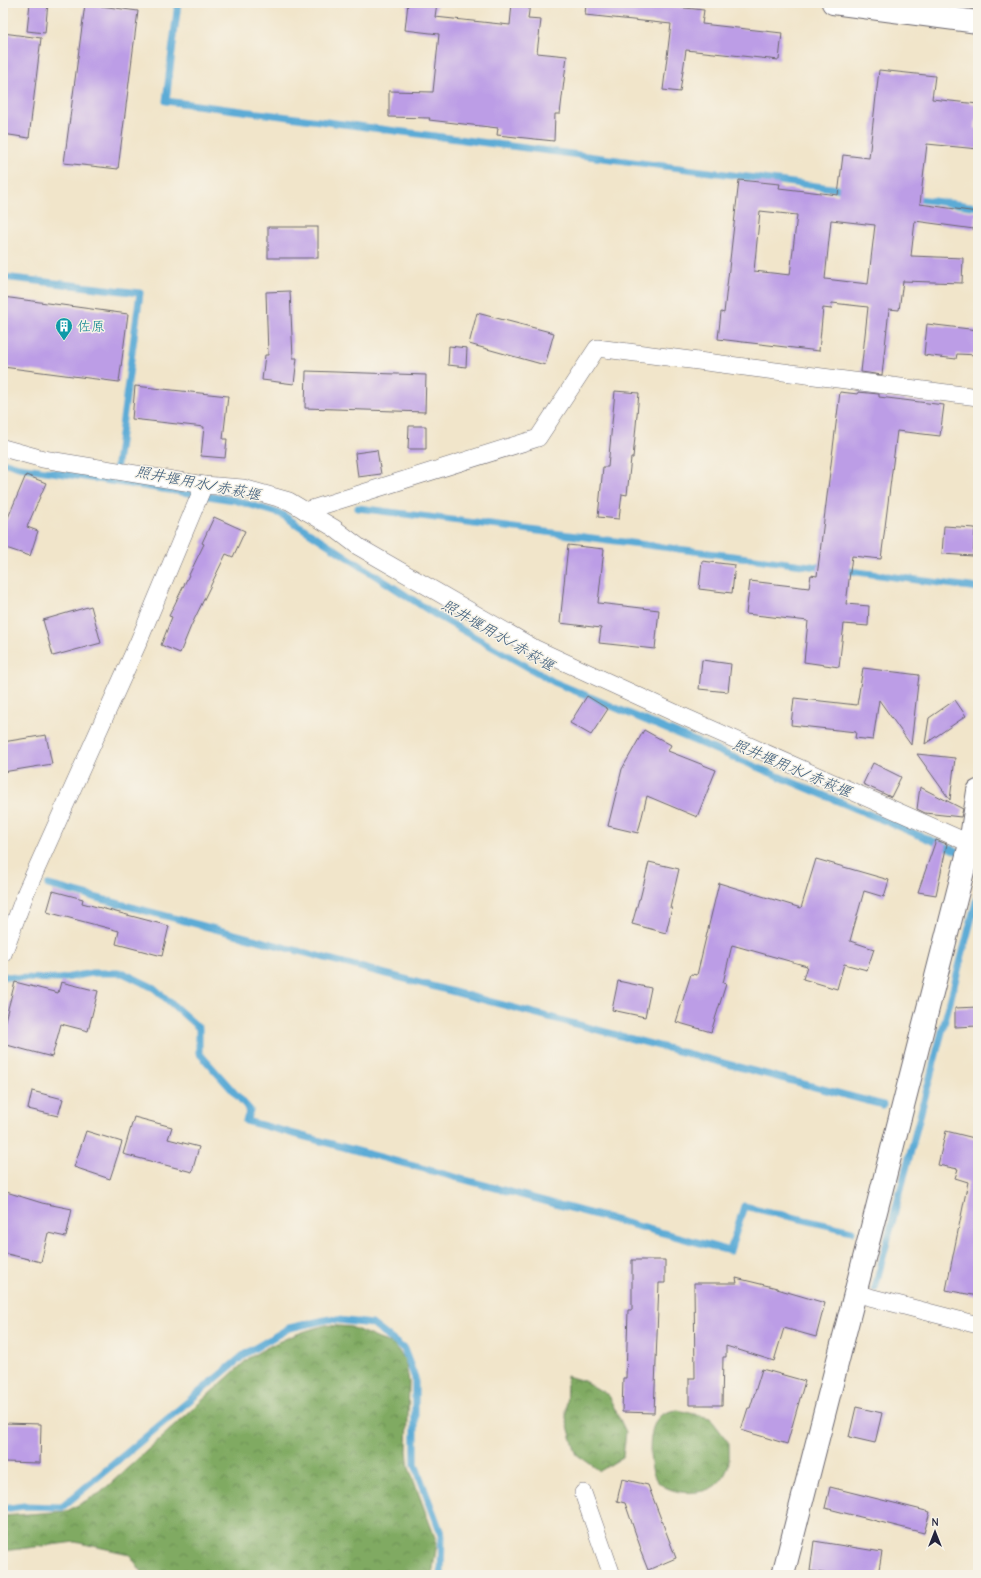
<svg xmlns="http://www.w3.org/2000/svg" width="981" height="1578" viewBox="0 0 981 1578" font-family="'Comic Neue','Klee One',sans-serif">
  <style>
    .forest { fill: url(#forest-crowns); stroke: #51664e }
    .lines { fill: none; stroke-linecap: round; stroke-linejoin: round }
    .stream { stroke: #5cabd6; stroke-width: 7 }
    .building { fill: #bc9de6; fill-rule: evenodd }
    .street-casing { stroke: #6a666d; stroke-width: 18 }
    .secondary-casing { stroke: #6a666d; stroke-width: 24 }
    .highway-casing { stroke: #6a666d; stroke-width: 24 }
    .street { stroke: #fff; stroke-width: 17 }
    .secondary { stroke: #fff; stroke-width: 22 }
    .highway { stroke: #fff; stroke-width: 22 }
    .labels { text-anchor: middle; stroke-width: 3; stroke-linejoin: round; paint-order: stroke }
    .culture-label { font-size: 14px; fill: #0d838f; stroke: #f7f3e8; text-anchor: start }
    .water-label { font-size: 15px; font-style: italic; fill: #395979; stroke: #f7f3e8 }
  </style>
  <defs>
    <pattern id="forest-crowns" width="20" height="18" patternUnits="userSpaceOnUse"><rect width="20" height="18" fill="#80aa62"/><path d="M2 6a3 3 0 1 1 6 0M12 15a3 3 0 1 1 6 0" fill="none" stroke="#688a52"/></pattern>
  </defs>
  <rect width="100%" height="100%" fill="#f7f3e8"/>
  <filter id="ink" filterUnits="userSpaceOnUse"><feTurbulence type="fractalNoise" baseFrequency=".025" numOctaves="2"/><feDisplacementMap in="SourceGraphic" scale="8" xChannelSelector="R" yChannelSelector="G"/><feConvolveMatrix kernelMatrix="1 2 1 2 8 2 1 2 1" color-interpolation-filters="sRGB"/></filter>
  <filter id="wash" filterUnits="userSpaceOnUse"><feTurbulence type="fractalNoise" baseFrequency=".012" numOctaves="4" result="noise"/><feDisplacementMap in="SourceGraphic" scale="16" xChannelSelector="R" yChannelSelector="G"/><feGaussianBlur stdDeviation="0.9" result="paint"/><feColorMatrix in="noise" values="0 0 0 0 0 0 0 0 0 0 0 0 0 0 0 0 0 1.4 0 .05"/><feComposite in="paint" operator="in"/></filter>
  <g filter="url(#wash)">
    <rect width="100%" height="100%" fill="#f1e5ca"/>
    <g class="forest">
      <path d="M 326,1325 L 351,1327 L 379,1339 L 393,1344 L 405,1359 L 409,1382 L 407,1451 L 409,1468 L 437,1543 L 432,1575 L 144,1575 L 129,1554 L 75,1542 L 3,1551 L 3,1516 L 67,1511 L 100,1493 L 249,1358 C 273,1343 298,1332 326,1325 Z"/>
      <path d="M 567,1376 L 584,1381 L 608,1395 L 626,1432 L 623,1457 L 600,1471 L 576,1454 L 566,1419 Z"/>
      <path d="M 678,1410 L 710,1418 L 729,1443 C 729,1451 730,1464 727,1470 C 725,1475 720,1482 716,1485 C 702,1496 671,1495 658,1482 C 648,1472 648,1435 655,1423 C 659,1413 669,1411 678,1410 Z"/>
    </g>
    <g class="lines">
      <g class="stream">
        <path d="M 178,3 L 166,101 L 847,190"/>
        <path d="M 911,198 L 978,207"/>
        <path d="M 3,277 L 140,293 L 116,471"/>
        <path d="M 3,462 L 19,467 L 234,500 L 281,514 L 436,615 L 554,682 L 978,860"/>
        <path d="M 358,508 L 826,568"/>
        <path d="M 842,570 L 978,588"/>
        <path d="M 48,885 L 883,1105"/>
        <path d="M 3,976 L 18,978 L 60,979 L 92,973 L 123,973 L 154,988 L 199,1028 L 199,1053 L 250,1110 L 246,1121 L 730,1251 L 744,1206 L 852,1231"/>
        <path d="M 875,1288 L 978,894"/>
        <path d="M 3,1509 L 24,1506 L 62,1507 L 245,1354 L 289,1328 L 330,1319 L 372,1324 L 404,1349 L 415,1378 L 415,1464 L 442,1536 L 441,1575"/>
      </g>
    </g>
    <g id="blocks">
      <g class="building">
        <path d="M 30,3 L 48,3 L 45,33 L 27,31 Z"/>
        <path d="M 408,3 L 437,3 L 435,17 L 510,25 L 512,3 L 530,3 L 528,19 L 541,20 L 537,53 L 567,56 L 560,114 L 555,114 L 554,141 L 497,135 L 498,128 L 429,120 L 430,118 L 389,117 L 389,91 L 433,92 L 439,34 L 405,30 Z"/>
        <path d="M 586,3 L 638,3 L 704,10 L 702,24 L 782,33 L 779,60 L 686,50 L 680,92 L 663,90 L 671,24 L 585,15 Z"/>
        <path d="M 85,4 L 138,11 L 118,169 L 64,163 Z"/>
        <path d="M 3,33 L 41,38 L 29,138 L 3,134 Z"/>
        <path d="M 879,70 L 935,76 L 932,99 L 978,104 L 975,128 L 978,129 L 978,149 L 927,144 L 920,204 L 977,212 L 974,229 L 915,221 L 911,256 L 963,258 L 962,283 L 903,281 L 899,310 L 889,309 L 882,375 L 861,372 L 868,307 L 832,303 L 831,309 L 823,308 L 819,351 L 718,339 L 721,312 L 724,313 L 739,180 L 780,184 L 779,188 L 838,195 L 843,155 L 869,158 ZM 760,211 L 797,215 L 790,275 L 754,271 ZM 831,220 L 875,225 L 868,284 L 825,279 Z"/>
        <rect x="268" y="227" width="50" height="31"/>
        <path d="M 290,291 L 293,358 L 297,358 L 294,384 L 262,380 L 265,355 L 268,355 L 266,292 Z"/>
        <path d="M 3,297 L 128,314 L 119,382 L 3,367 Z"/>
        <path d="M 477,313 L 554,333 L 545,365 L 469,344 Z"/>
        <path d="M 927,324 L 978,330 L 978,355 L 957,354 L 956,359 L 924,355 Z"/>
        <path d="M 449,346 L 467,348 L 466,367 L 448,365 Z"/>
        <path d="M 306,371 L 426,375 L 425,412 L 305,408 Z"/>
        <path d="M 135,386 L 228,396 L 223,439 L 227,439 L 225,458 L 201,456 L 204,427 L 132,419 Z"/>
        <path d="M 615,391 L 639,393 L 633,458 L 631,458 L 627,495 L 622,494 L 619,519 L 598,517 L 603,467 L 608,467 Z"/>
        <path d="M 840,392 L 858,394 L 858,392 L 879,394 L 879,397 L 944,405 L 940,436 L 897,431 L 881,559 L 852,556 L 846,604 L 869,606 L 868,626 L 844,624 L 839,667 L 804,662 L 808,621 L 746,614 L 750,581 L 809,588 L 811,575 L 817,576 Z"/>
        <path d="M 409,426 L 426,426 L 426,449 L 408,449 Z"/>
        <path d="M 377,450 L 381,474 L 358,477 L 355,453 Z"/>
        <path d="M 26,475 L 46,483 L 27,527 L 38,531 L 30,556 L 3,547 L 3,519 L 7,520 Z"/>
        <path d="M 214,517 L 245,531 L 233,557 L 226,554 L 191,626 L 180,653 L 161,645 L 172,617 L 169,616 L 204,544 L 202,543 Z"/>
        <path d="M 944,526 L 975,528 L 973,556 L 942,554 Z"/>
        <path d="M 568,545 L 604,549 L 598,603 L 659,610 L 655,649 L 599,643 L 601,628 L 560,623 Z"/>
        <path d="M 702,561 L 735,565 L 732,593 L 699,589 Z"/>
        <path d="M 91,606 L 101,643 L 53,656 L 43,620 Z"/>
        <path d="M 702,660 L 731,664 L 728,692 L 699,689 Z"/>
        <path d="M 863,668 L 919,675 L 911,745 L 879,700 L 873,740 L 855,738 L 856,732 L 791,725 L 794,698 L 857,705 Z"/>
        <path d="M 587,696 L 608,709 L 591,735 L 570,723 Z"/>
        <path d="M 955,700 L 966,716 L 925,744 L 929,718 Z"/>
        <path d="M 644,730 L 671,745 L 668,751 L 716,770 L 697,817 L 647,796 L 638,833 L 608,826 L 622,769 Z"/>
        <path d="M 46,735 L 52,764 L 3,772 L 3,742 Z"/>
        <path d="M 917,754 L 955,758 L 950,800 Z"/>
        <path d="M 873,763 L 901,777 L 891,797 L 863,784 Z"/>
        <path d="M 920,787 L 963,809 L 961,817 L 925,813 L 917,809 Z"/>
        <path d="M 936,840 L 947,844 L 936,895 L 918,892 Z"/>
        <path d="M 816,859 L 889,880 L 884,897 L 864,891 L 850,941 L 874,949 L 867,970 L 844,964 L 837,989 L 803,979 L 807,966 L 732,945 L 723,983 L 726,984 L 711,1032 L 676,1022 L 691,974 L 697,975 L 719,883 L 801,908 Z"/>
        <path d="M 649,862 L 679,869 L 670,908 L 672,908 L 666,933 L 632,924 L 639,899 L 640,899 Z"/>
        <path d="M 53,891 L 83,899 L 82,903 L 169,926 L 162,956 L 116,944 L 119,931 L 47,912 Z"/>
        <path d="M 618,981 L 651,988 L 645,1017 L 612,1010 Z"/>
        <path d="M 15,982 L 58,993 L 61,982 L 98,991 L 88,1031 L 61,1024 L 52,1057 L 3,1044 L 3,1028 Z"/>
        <path d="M 978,1007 L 978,1026 L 955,1027 L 955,1008 Z"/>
        <path d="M 32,1091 L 63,1099 L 58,1116 L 28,1109 Z"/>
        <path d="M 134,1117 L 172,1127 L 168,1139 L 199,1147 L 192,1172 L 123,1154 Z"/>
        <path d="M 86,1131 L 122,1142 L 110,1179 L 74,1167 Z"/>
        <path d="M 946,1131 L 978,1139 L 978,1296 L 946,1290 L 968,1182 L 955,1178 L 958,1169 L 938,1165 Z"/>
        <path d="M 3,1191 L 42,1203 L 72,1209 L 66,1237 L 48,1233 L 41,1262 L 3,1253 Z"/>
        <path d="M 632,1260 L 665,1260 L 665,1283 L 659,1283 L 654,1413 L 622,1412 L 623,1378 L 626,1378 L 628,1310 L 632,1310 Z"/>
        <path d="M 736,1278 L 777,1288 L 777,1289 L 825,1303 L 816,1337 L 784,1328 L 774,1361 L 726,1346 L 726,1357 L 723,1357 L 722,1405 L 689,1405 L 689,1378 L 695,1378 L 694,1283 L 737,1283 Z"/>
        <path d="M 762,1369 L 805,1381 L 787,1444 L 741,1430 L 748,1408 L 750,1408 Z"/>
        <path d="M 856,1407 L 882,1413 L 875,1443 L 849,1437 Z"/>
        <path d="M 3,1423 L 41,1424 L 40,1463 L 3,1462 Z"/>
        <path d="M 622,1479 L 648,1485 L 676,1558 L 648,1570 L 640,1550 L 641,1549 L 625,1503 L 617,1501 Z"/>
        <path d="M 830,1487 L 930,1512 L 924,1533 L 825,1508 Z"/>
        <path d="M 814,1541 L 882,1552 L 878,1575 L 834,1575 L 810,1571 Z"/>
      </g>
    </g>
  </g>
  <g filter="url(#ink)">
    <use href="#blocks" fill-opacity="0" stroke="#6a666d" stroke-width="1"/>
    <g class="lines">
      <g class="street-casing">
        <g id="street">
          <path d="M 3,448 L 43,459 L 204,485 L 243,488 L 289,501 L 334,528 L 359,547 L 536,649 L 673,712 L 978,847"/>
          <path d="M 305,511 L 538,438 L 597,348 L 978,397"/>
          <path d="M 3,954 L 26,892 L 138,643 L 204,485"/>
          <path d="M 854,1293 L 978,1325"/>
          <path d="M 583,1493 L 612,1575"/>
        </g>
      </g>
      <g class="secondary-casing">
        <path id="secondary" d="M 783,1575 L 970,844 L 978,791"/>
      </g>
      <g class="highway-casing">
        <path id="highway" d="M 833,3 L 978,22"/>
      </g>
      <use href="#street" class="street"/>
      <use href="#secondary" class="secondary"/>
      <use href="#highway" class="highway"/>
    </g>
  </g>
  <defs>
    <g id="building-pin" transform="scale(0.9)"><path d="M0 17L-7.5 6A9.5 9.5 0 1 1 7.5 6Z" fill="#0f9aa8" stroke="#f7f3e8"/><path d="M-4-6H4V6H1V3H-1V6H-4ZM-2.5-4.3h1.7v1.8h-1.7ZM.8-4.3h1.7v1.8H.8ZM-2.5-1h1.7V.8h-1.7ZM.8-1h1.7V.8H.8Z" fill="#fff"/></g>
  </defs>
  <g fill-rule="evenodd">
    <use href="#building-pin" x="64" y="326"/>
  </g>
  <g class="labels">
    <g class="culture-label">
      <text x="77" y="331">佐原</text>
    </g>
    <g class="water-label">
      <text transform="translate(198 483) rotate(11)" y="5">照井堰用水/赤萩堰</text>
      <text transform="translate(498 635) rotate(30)" y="5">照井堰用水/赤萩堰</text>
      <text transform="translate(792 768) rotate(23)" y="5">照井堰用水/赤萩堰</text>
    </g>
  </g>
  <rect width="981" height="1578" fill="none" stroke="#f7f3e8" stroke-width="16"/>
  <g transform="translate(935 1532)" stroke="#f7f3e8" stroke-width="3" paint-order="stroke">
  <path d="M0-3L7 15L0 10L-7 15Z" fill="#22223b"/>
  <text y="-6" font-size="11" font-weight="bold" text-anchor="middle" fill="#22223b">N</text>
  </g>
</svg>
